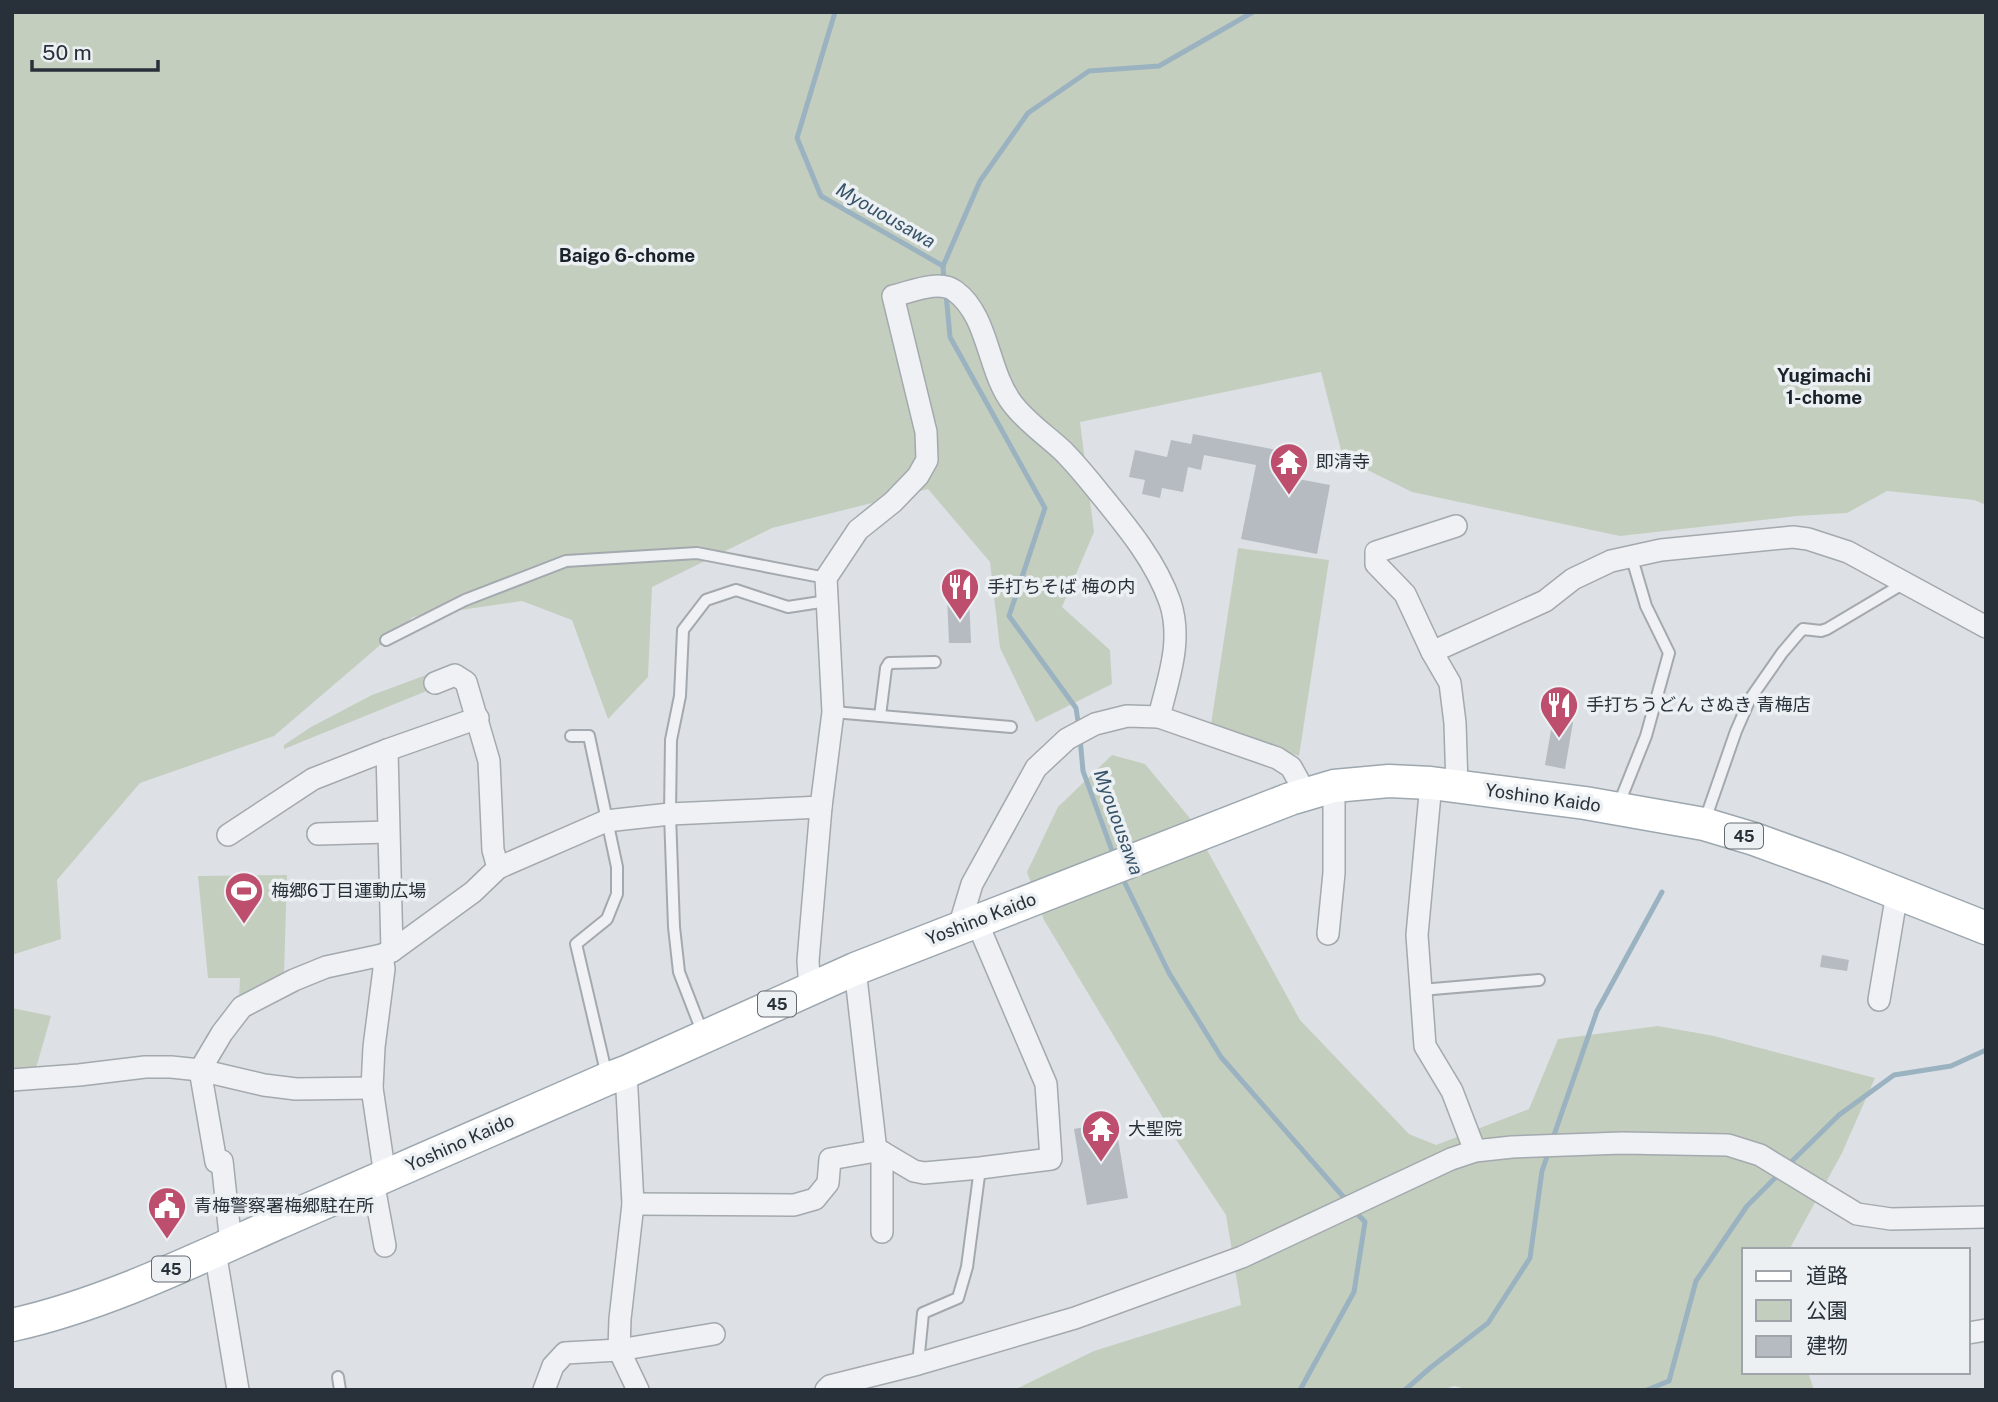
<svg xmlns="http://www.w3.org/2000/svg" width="1998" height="1402" viewBox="0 0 1998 1402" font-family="'Public Sans','Noto Sans JP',sans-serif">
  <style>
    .green { fill: #c4cebf }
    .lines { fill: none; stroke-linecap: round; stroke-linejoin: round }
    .stream { stroke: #9bb3c1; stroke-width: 5 }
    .building { fill: #b5bbc1 }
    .lane-casing { stroke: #a3a9ae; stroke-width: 14 }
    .street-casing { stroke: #a3a9ae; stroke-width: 24 }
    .primary-casing { stroke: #9da7af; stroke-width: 35 }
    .lane { stroke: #eff1f4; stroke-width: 10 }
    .street { stroke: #eff1f4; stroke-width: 21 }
    .primary { stroke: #fff; stroke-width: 32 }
    .labels { text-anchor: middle; stroke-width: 7; stroke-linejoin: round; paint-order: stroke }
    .shield { fill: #ecf0f3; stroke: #636a72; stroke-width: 2 }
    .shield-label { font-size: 16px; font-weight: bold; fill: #28313a }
    .poi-label { font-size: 18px; fill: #28313a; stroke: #ecf0f3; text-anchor: start }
    .street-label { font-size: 18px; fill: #28313a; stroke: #ecf0f3 }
    .water-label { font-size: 19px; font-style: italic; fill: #375369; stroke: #ecf0f3 }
    .neighbourhood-label { font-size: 19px; font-weight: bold; fill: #1a222a; stroke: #ecf0f3 }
  </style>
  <rect width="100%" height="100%" fill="#dde1e5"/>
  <g class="green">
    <path d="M 12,12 L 1986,12 L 1986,505 L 1974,500 L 1887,491 L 1847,513 L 1797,516 L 1620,536 L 1412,492 L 1343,458 L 1321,372 L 1080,422 L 1094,532 L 1062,607 L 1110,650 L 1112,684 L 1036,722 L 1000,648 L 990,562 L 928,489 L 772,528 L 652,587 L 648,677 L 608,719 L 572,620 L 522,601 L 413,617 L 274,736 L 140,783 L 57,880 L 61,939 L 12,955 Z"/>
    <path d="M 1238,548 L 1329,560 L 1299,756 L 1211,724 Z"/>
    <path d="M 429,674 L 434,688 L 284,749 L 284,745 L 311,727 L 372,695 Z"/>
    <path d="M 1112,755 L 1145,764 L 1189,817 L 1300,1020 L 1409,1134 L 1436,1145 L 1529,1109 L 1558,1039 L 1658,1026 L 1714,1036 L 1875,1078 L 1842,1153 L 1789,1250 L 1744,1250 L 1744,1372 L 1808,1372 L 1814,1390 L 1470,1390 L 1454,1386 L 1442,1390 L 1014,1390 L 1094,1351 L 1241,1305 L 1226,1215 L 1177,1141 L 1044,920 L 1027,872 L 1058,807 Z"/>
    <path d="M 287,875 L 284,975 L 239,1000 L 240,978 L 208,978 L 198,876 Z"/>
    <path d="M 12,1008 L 51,1016 L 34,1075 L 12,1076 Z"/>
  </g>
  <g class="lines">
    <g class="stream">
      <path d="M 835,12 L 797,138 L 821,196 L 943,266 L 944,281"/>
      <path d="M 943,266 L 980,181 L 1028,113 L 1089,71 L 1159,66 L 1253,12"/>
      <path d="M 946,294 L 950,337 L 1045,508 L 1009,616 L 1076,708 L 1079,728"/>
      <path d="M 1080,738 L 1083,771 L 1114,856"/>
      <path d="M 1121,875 L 1169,973 L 1221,1057 L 1347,1201"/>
      <path d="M 1552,1141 L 1597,1011 L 1662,892"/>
      <path d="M 1786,1167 L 1839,1115 L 1894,1075 L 1951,1066 L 1986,1050"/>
      <path d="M 1300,1390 L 1354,1292 L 1365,1222 L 1353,1209"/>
      <path d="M 1405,1390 L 1430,1368 L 1488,1323 L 1530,1258 L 1542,1171 L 1549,1151"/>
      <path d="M 1647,1390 L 1669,1381 L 1696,1281 L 1747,1206 L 1779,1174"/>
    </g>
  </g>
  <g class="building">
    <path d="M 1193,434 L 1282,451 L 1277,475 L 1330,485 L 1317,554 L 1241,539 L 1256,465 L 1204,455 L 1201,470 L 1188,467 L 1183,492 L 1162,488 L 1160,498 L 1142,494 L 1145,480 L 1129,477 L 1135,450 L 1167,457 L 1171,440 L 1191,444 Z"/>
    <path d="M 969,595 L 971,643 L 949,643 L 947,596 Z"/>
    <path d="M 1553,719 L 1573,722 L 1565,769 L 1545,765 Z"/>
    <path d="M 1822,955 L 1849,960 L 1847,971 L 1820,967 Z"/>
    <path d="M 1115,1121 L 1128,1198 L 1087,1205 L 1074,1129 Z"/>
  </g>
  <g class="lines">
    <g class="lane-casing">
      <g id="lane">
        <path d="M 386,640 L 465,600 L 566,561 L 697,553 L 826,578"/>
        <path d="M 833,712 L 1011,727"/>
        <path d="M 880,716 L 886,668 L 889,663 L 935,662"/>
        <path d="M 571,736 L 589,736 L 617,867 L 617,894 L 607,919 L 576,944 L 607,1076"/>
        <path d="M 1618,806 L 1646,736 L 1669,653 L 1646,606 L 1631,555"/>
        <path d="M 1705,820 L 1736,731 L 1750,699 L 1782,653 L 1799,633 L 1803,629 L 1821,631 L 1827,629 L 1906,582"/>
        <path d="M 1421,990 L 1539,980"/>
        <path d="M 703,1034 L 679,972 L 674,927 L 670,814 L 671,740 L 680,696 L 683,630 L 706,600 L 736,590 L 788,607 L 827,601"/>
        <path d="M 918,1364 L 923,1313 L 958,1298 L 967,1267 L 980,1168"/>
        <path d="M 338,1377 L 340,1390"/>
      </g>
    </g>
    <g class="street-casing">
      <g id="street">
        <path d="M 1432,652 L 1405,594 L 1376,564 L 1376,552 L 1456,526"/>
        <path d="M 435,683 L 455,675 L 466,682 L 489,761 L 493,850 L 498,868"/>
        <path d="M 387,750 L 392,951"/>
        <path d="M 1431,783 L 1417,935 L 1425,1046 L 1452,1091 L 1475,1151"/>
        <path d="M 1457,786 L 1455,723 L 1450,683 L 1432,652 L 1545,601 L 1573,579 L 1611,561 L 1661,550 L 1793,537 L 1808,539 L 1848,552 L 1986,627"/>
        <path d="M 318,834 L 388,832"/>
        <path d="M 228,835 L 313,779 L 387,750 L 478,718"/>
        <path d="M 959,927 L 972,884 L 1036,768 L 1067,739 L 1095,724 L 1127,716 L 1159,717 L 1277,758 L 1291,767 L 1306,794"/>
        <path d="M 1328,934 L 1334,873 L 1334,786"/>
        <path d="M 382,955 L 384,969 L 374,1047 L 372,1088 L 385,1176"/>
        <path d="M 855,969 L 876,1151"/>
        <path d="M 810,990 L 808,961 L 821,807 L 833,712 L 826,578 L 858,530 L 893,502 L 918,476 L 927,460 L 926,432 L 893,296 C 911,292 939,279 955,291 C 989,316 987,370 1012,403 C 1026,422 1046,435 1063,451 C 1076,464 1089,480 1101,495 C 1128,528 1156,562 1170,602 C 1183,641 1168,679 1159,717"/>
        <path d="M 1879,1000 L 1897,893"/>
        <path d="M 626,1072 L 633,1204 L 620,1319 L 619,1350 L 638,1390"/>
        <path d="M 12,1080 L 79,1075 L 145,1067 L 171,1067 L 200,1070 L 264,1085 L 296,1089 L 372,1088"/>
        <path d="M 373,1181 L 385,1246"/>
        <path d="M 633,1204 L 794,1205 L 815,1199 L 828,1183 L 830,1159 L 876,1151 L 882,1152 L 914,1171 L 924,1173 L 980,1168 L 1051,1159 L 1046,1084 L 976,920"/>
        <path d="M 882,1232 L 882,1152"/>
        <path d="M 231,1244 L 222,1161 L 216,1162 L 200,1070 L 222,1033 L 242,1007 L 294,980 L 326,967 L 382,955 L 392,951 L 473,892 L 498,868 L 606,821 L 670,814 L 821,807"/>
        <path d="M 215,1251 L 238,1390"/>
        <path d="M 1968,1333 L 1986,1330"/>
        <path d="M 544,1390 L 553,1366 L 565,1353 L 619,1350 L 714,1334"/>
        <path d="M 826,1390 L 830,1386 L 918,1364 L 1075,1318 L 1242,1257 L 1451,1159 L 1475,1151 L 1512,1147 L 1622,1143 L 1728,1145 L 1760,1155 L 1857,1214 L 1891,1219 L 1986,1217"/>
      </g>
    </g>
    <g class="primary-casing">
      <path id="primary" d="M 12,1325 C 103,1305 195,1260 280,1222 C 389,1174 498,1126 607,1079 L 626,1072 L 855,969 L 1290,799 L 1334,786 L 1389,781 L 1431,783 L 1585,803 L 1704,824 L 1754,839 L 1834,868 L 1986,928"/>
    </g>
    <use href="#lane" class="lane"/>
    <use href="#street" class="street"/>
    <use href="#primary" class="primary"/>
  </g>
  <defs>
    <g id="temple-pin" transform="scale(2.0125)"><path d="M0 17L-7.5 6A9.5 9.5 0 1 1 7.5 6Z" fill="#be4e6d" stroke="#ecf0f3"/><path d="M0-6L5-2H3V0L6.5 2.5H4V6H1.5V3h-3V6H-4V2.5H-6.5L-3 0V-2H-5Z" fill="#fff"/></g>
    <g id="restaurant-pin" transform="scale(2.0125)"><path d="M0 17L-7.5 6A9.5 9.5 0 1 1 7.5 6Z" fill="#be4e6d" stroke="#ecf0f3"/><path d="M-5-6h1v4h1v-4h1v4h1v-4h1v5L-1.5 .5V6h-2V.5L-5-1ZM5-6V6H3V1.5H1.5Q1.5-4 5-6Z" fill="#fff"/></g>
    <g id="stadium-pin" transform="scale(2.0125)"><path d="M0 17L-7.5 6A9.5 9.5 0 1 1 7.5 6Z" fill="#be4e6d" stroke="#ecf0f3"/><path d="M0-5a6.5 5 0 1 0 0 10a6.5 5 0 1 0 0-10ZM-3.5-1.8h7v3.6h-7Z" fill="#fff"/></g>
    <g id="civic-pin" transform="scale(2.0125)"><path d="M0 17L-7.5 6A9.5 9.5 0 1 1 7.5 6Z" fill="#be4e6d" stroke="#ecf0f3"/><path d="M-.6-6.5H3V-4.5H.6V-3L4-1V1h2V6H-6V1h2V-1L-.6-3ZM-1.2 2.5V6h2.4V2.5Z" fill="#fff"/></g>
  </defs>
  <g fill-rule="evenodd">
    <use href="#temple-pin" x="1289" y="462"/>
    <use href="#restaurant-pin" x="960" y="587"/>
    <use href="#restaurant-pin" x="1559" y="705"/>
    <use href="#stadium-pin" x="244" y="891"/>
    <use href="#temple-pin" x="1101" y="1129"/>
    <use href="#civic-pin" x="167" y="1206"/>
  </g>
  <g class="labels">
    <g class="shield">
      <rect x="1725" y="823.5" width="38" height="25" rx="5"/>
      <rect x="758" y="991.5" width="38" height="25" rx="5"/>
      <rect x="152" y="1256.5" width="38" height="25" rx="5"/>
    </g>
    <g class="shield-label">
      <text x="1744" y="842">45</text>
      <text x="777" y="1010">45</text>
      <text x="171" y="1275">45</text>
    </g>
    <g class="poi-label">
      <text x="1316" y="468">即清寺</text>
      <text x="987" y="593">手打ちそば 梅の内</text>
      <text x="1586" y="711">手打ちうどん さぬき 青梅店</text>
      <text x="271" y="897">梅郷6丁目運動広場</text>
      <text x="1128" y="1135">大聖院</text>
      <text x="194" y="1212">青梅警察署梅郷駐在所</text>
    </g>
    <g class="street-label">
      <text transform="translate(1543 798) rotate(8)" y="6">Yoshino Kaido</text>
      <text transform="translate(981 919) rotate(-21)" y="6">Yoshino Kaido</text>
      <text transform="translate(460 1143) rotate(-24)" y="6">Yoshino Kaido</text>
    </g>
    <g class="water-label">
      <text transform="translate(886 215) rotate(30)" y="7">Myouousawa</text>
      <text transform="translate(1119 822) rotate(70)" y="7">Myouousawa</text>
    </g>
    <g class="neighbourhood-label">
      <text x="627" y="262">Baigo 6-chome</text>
      <text x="1824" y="382">Yugimachi<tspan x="1824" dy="22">1-chome</tspan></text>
    </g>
  </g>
  <rect width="1998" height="1402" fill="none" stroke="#28313a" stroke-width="28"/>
  <rect x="1742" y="1248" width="228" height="126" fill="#ecf0f3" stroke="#9ea4a9" stroke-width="2"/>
  <rect x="1756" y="1271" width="35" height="10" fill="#ffffff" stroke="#9ea4a9" stroke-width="2"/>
  <text x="1806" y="1283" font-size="21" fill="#28313a">道路</text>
  <rect x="1756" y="1300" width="35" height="21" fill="#c4cebf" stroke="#9ea4a9" stroke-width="2"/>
  <text x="1806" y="1318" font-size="21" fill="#28313a">公園</text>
  <rect x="1756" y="1336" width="35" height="21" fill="#b5bbc1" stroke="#9ea4a9" stroke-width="2"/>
  <text x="1806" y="1353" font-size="21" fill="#28313a">建物</text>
  <path d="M32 60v10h126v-10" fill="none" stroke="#28313a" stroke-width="3.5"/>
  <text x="42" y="60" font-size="21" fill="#28313a" stroke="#ecf0f3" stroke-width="5" paint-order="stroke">50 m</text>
</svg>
